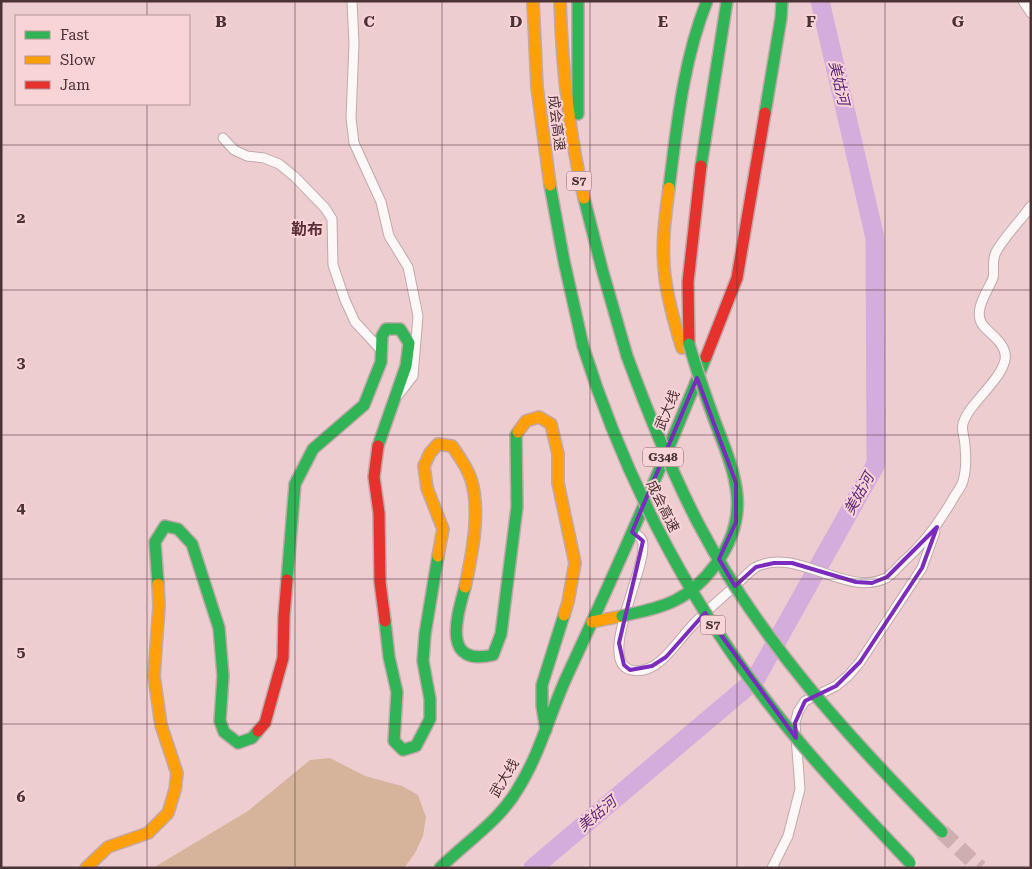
<svg xmlns="http://www.w3.org/2000/svg" width="1032" height="869" viewBox="0 0 1032 869" font-family="'Roboto Serif','Noto Sans SC',serif">
  <style>
    .green { fill: #d6b49c }
    .lines { fill: none; stroke-linecap: round; stroke-linejoin: round }
    .river { stroke: #d5addd; stroke-width: 19 }
    .highway-tunnel { stroke: #cdaeb1; stroke-width: 16; stroke-dasharray: 16 8; stroke-linecap: butt }
    .street-casing { stroke: #c1a8aa; stroke-width: 11 }
    .fast-casing { stroke: #c1a8aa; stroke-width: 14 }
    .slow-casing { stroke: #c1a8aa; stroke-width: 14 }
    .jam-casing { stroke: #c1a8aa; stroke-width: 14 }
    .street { stroke: #fcf8f8; stroke-width: 9 }
    .fast { stroke: #30b455; stroke-width: 11 }
    .slow { stroke: #ff9f0a; stroke-width: 11 }
    .jam { stroke: #e5322d; stroke-width: 11 }
    .fast-bridge-casing { stroke: #c1a8aa; stroke-width: 14; stroke-linecap: butt }
    .fast-bridge { stroke: #30b455; stroke-width: 11 }
    .marked { fill: none; stroke: #7b2cbf; stroke-width: 4; stroke-linejoin: round }
    .grid { fill: none; stroke: #4a3235; stroke-width: 1; stroke-opacity: 0.55 }
    .labels { text-anchor: middle; stroke-width: 4; stroke-linejoin: round; paint-order: stroke }
    .shield { fill: #f9d4d7; stroke: #7e6366; stroke-width: 1 }
    .shield-label { font-size: 12px; font-weight: bold; fill: #4a3235 }
    .street-label { font-size: 14px; fill: #4a3235; stroke: #f9d4d7 }
    .water-label { font-size: 15px; font-style: italic; fill: #5f2a79; stroke: #f9d4d7 }
    .quarter-label { font-size: 16px; font-weight: bold; fill: #5c2d33; stroke: #f9d4d7 }
    .grid-label { font-size: 16px; text-anchor: middle; font-weight: bold; fill: #4a3235; stroke: #f9d4d7; stroke-width: 4; stroke-linejoin: round; paint-order: stroke }
  </style>
  <rect width="100%" height="100%" fill="#eecdd0"/>
  <path class="green" d="M 330,758 L 365,776 L 402,786 L 418,795 L 426,817 L 423,836 L 415,853 L 404,868 L 153,868 L 248,811 L 310,760 Z"/>
  <g class="lines">
    <path class="river" d="M 533,868 L 755,680 L 876,464 L 875,238 L 820,1"/>
    <path class="highway-tunnel" d="M 942,832 L 980,868"/>
    <g class="street-casing">
      <g id="street">
        <path d="M 352,1 L 354,44 L 351,118 L 354,143 L 381,202 L 389,236 L 408,267 L 418,316 L 413,376 L 399,394"/>
        <path d="M 1023,1 L 1031,13"/>
        <path d="M 223,138 L 234,150 L 247,156 L 264,158 L 279,164 L 295,177 L 325,208 L 332,219 L 333,265 L 345,300 L 355,322 L 381,350"/>
        <path d="M 632,532 C 636,534 640,536 642,540 C 651,561 595,661 631,670 C 657,676 676,643 690,628 C 704,612 721,599 736,585 C 742,580 749,571 756,567 C 797,546 846,598 886,578 C 892,574 897,568 902,563 C 924,544 940,522 954,497 C 957,492 962,486 963,481 C 966,471 966,456 965,446 C 965,439 961,430 963,424 C 968,404 1000,382 1005,360 C 1008,344 990,335 982,324 C 973,310 988,291 993,278 C 995,270 991,262 996,252 C 1005,236 1020,221 1031,206"/>
        <path d="M 772,868 L 788,836 L 800,789 L 795,723 L 798,712 L 805,701 L 836,686 L 848,676 L 860,662 L 922,568 L 935,532"/>
      </g>
    </g>
    <g class="fast-casing">
      <g id="fast">
        <path d="M 578,1 L 578,114"/>
        <path d="M 765,113 L 781,18 L 782,1"/>
        <path d="M 701,166 L 727,1"/>
        <path d="M 550,185 L 564,261 L 583,346"/>
        <path d="M 669,188 C 677,125 683,61 707,1"/>
        <path d="M 584,198 L 602,269 L 627,356"/>
        <path d="M 287,580 L 295,484 L 313,449 L 364,405 L 381,362 L 382,336 L 386,329 L 400,329 L 409,343 L 406,366 L 378,446"/>
        <path d="M 158,584 L 155,542 L 165,526 L 178,529 L 192,544 L 219,628 L 223,676 L 220,721 L 224,732 L 238,743 L 252,738 L 258,731"/>
        <path d="M 465,587 C 457,616 441,667 493,655 L 501,634 L 517,507 L 516,435 L 518,432"/>
        <path d="M 385,621 L 389,657 L 397,692 L 394,741 L 403,750 L 416,746 L 430,719 L 430,699 L 423,661 L 425,634 L 438,556"/>
        <path d="M 546,730 L 542,706 L 542,685 L 564,615"/>
        <path d="M 440,868 C 467,841 500,821 519,787 C 540,753 550,713 567,676 C 616,571 663,464 706,357"/>
      </g>
    </g>
    <g class="slow-casing">
      <g id="slow">
        <path d="M 533,1 L 537,87 L 550,185"/>
        <path d="M 560,1 C 562,68 569,133 584,198"/>
        <path d="M 669,188 C 665,217 661,247 665,277 C 668,301 675,325 682,348"/>
        <path d="M 518,432 L 526,421 L 539,417 L 551,424 L 558,454 L 558,483 L 575,563 L 568,602 L 564,615"/>
        <path d="M 438,556 L 443,529 L 427,488 L 424,466 L 430,453 L 438,444 L 452,446 C 459,456 467,467 471,479 C 481,511 472,555 465,587"/>
        <path d="M 592,622 L 622,616"/>
        <path d="M 86,868 L 108,847 L 148,833 L 168,813 L 175,790 L 177,773 L 161,725 L 154,676 L 159,606 L 158,584"/>
      </g>
    </g>
    <g class="jam-casing">
      <g id="jam">
        <path d="M 689,344 L 688,282 L 701,166"/>
        <path d="M 706,357 L 737,278 L 765,113"/>
        <path d="M 378,446 L 374,477 L 379,513 L 380,582 L 385,621"/>
        <path d="M 258,731 L 265,723 L 283,658 L 284,616 L 287,580"/>
      </g>
    </g>
    <use href="#street" class="street"/>
    <use href="#fast" class="fast"/>
    <use href="#slow" class="slow"/>
    <use href="#jam" class="jam"/>
    <g class="fast-bridge-casing">
      <g id="fast-bridge">
        <path d="M 583,346 C 622,471 683,591 762,695 C 807,755 859,809 910,863"/>
        <path d="M 627,356 C 648,413 670,469 698,523 C 759,640 850,739 942,832"/>
        <path d="M 622,616 C 665,607 689,601 716,564 C 751,516 737,478 717,427 C 707,400 697,372 689,344"/>
      </g>
    </g>
    <use href="#fast-bridge" class="fast-bridge"/>
  </g>
  <path class="marked" d="M 697,378 L 736,483 L 736,522 L 719,559 L 735,586 L 756,567 L 774,563 L 792,563 L 856,582 L 872,583 L 887,577 L 937,527 L 922,568 L 860,662 L 836,686 L 805,701 L 795,723 L 796,738 L 705,613 L 666,657 L 652,666 L 630,670 L 624,665 L 619,643 L 643,541 L 632,532 Z"/>
  <path class="grid" d="M 147,1 L 147,16M 295,1 L 295,868M 442,1 L 442,868M 590,1 L 590,868M 737,1 L 737,868M 885,1 L 885,868M 147,104 L 147,868M 1,145 L 1031,145M 1,290 L 1031,290M 1,435 L 1031,435M 1,579 L 1031,579M 1,724 L 1031,724"/>
  <g class="labels">
    <g class="shield">
      <rect x="566.5" y="171.5" width="25" height="19" rx="4"/>
      <rect x="643" y="447.5" width="40" height="19" rx="4"/>
      <rect x="700.5" y="615.5" width="25" height="19" rx="4"/>
    </g>
    <g class="shield-label">
      <text x="579" y="185">S7</text>
      <text x="663" y="461">G348</text>
      <text x="713" y="629">S7</text>
    </g>
    <g class="street-label">
      <text transform="translate(557 123) rotate(83)" y="5">成会高速</text>
      <text transform="translate(667 410) rotate(-67)" y="5">武大线</text>
      <text transform="translate(663 506) rotate(64)" y="5">成会高速</text>
      <text transform="translate(504 778) rotate(-59)" y="5">武大线</text>
    </g>
    <g class="water-label">
      <text transform="translate(839 83) rotate(77)" y="5">美姑河</text>
      <text transform="translate(859 494) rotate(-61)" y="5">美姑河</text>
      <text transform="translate(597 814) rotate(-40)" y="5">美姑河</text>
    </g>
    <g class="quarter-label">
      <text x="307" y="235">勒布</text>
    </g>
  </g>
  <g class="grid-label">
    <text x="221" y="27">B</text>
    <text x="369" y="27">C</text>
    <text x="516" y="27">D</text>
    <text x="663" y="27">E</text>
    <text x="811" y="27">F</text>
    <text x="958" y="27">G</text>
    <text x="21" y="223">2</text>
    <text x="21" y="368">3</text>
    <text x="21" y="513">4</text>
    <text x="21" y="657">5</text>
    <text x="21" y="802">6</text>
  </g>
  <rect width="1032" height="869" fill="none" stroke="#4a3235" stroke-width="5"/>
  <rect x="15" y="15" width="175" height="90" fill="#f9d4d7" stroke="#b39396"/>
  <rect x="25" y="31" width="25" height="8" fill="#30b455" stroke="#b39396"/>
  <text x="60" y="40" font-size="15" fill="#4a3235">Fast</text>
  <rect x="25" y="56" width="25" height="8" fill="#ff9f0a" stroke="#b39396"/>
  <text x="60" y="65" font-size="15" fill="#4a3235">Slow</text>
  <rect x="25" y="81" width="25" height="8" fill="#e5322d" stroke="#b39396"/>
  <text x="60" y="90" font-size="15" fill="#4a3235">Jam</text>
</svg>
